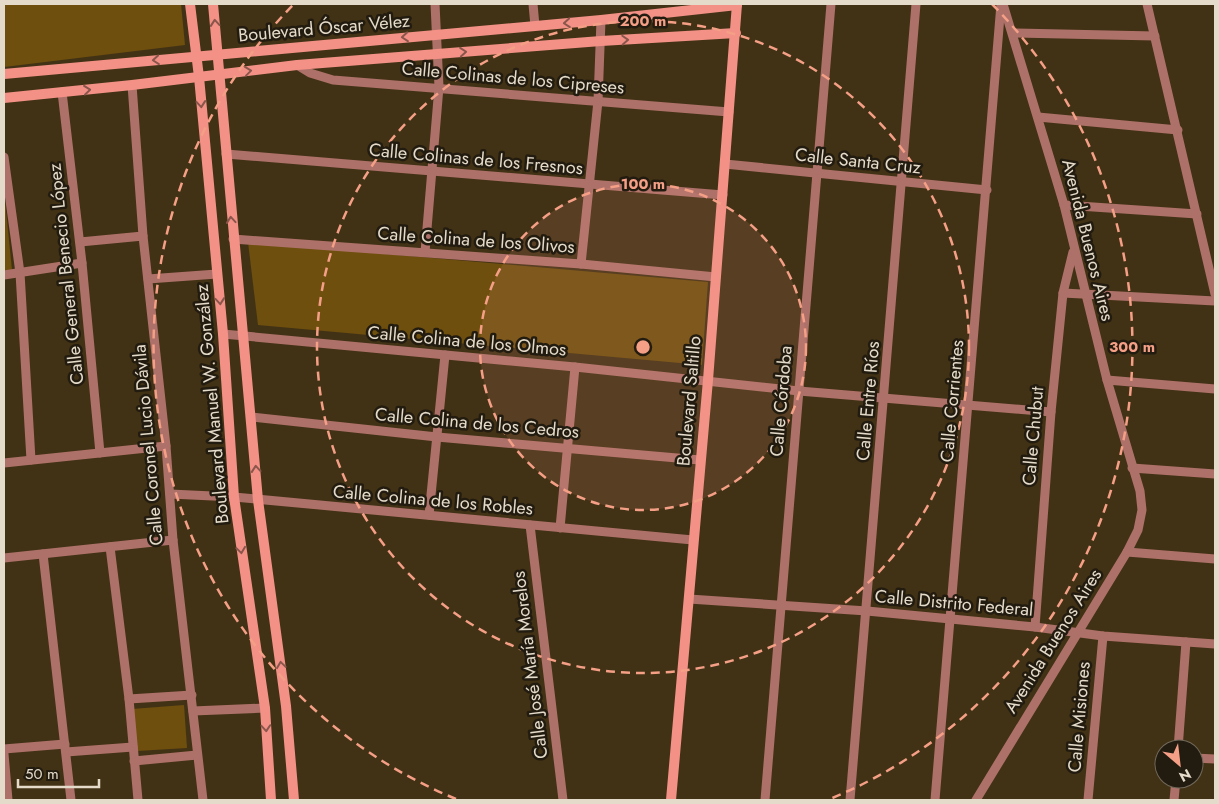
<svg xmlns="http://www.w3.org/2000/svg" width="1219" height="804" viewBox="0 0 1219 804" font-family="Jost,sans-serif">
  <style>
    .green { fill: #6e4f0e }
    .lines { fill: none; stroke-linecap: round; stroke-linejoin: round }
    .street { stroke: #ae716a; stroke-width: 9 }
    .secondary { stroke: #f39187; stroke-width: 10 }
    .oneway { stroke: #8a564b }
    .ring { fill: none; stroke: #f49f86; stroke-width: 2.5; stroke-dasharray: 9 6 }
    .labels { text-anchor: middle; stroke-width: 5; stroke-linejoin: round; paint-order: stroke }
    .street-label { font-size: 18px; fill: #e5dbca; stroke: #221b0f }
    .centre { fill: #f49f86; stroke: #221b0f; stroke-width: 2.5 }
    .ring-label { font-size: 15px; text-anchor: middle; font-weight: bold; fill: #f49f86; stroke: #221b0f; stroke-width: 5; stroke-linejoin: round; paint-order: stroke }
  </style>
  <rect width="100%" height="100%" fill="#423215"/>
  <g class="green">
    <path d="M 4,4 L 181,4 L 185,45 L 4,67 Z"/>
    <path d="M 4,191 L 12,270 L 4,270 Z"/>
    <path d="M 248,242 L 708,282 L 702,365 L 258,325 Z"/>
    <path d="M 184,705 L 187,748 L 137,751 L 132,709 Z"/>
  </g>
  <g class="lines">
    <g class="street">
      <path d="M 533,4 L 535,26"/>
      <path d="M 1147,4 L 1215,294"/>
      <path d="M 1013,33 L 1155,36"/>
      <path d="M 297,65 L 310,73 L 333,80 L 729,112"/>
      <path d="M 132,85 L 143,236 L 166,446 L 173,540 L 203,800"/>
      <path d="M 62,92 L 82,263 L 100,453"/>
      <path d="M 1038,117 L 1178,130"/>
      <path d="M 226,154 L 723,195"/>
      <path d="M 4,157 L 20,273 L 31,460"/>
      <path d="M 725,164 L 987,190"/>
      <path d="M 1064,205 L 1197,214"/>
      <path d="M 233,239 L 581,264 L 716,277"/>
      <path d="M 80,242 L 143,236"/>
      <path d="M 425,252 L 439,87 L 435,4"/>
      <path d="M 581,264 L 598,101 L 601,20"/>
      <path d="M 4,275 L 82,263"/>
      <path d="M 148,279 L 217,274"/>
      <path d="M 1063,293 L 1215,301"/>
      <path d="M 223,334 L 575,367 L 799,391 L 1051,412"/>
      <path d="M 1107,380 L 1215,389"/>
      <path d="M 251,417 L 437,437 L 700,460"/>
      <path d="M 4,463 L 166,446"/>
      <path d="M 1132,468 L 1215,474"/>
      <path d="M 170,494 L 234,497 L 693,540"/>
      <path d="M 429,515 L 445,355"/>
      <path d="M 530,525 L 563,800"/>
      <path d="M 560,528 L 575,367"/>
      <path d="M 110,547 L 129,699 L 138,800"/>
      <path d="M 1127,552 L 1215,559"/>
      <path d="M 43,554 L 71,800"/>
      <path d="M 4,558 L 173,540"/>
      <path d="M 689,599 L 867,611 L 1035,627 L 1103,636 L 1215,644"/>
      <path d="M 1035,627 L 1051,412 L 1063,293 L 1073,252"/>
      <path d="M 129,699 L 192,695"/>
      <path d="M 193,711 L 265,708"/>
      <path d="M 4,749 L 65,744"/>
      <path d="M 1178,749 L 1186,642"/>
      <path d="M 66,752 L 133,747"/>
      <path d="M 4,754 L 8,800"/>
      <path d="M 1194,758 L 1215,759"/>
      <path d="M 134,761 L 197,755"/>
      <path d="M 765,800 L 831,4"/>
      <path d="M 850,800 L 916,4"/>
      <path d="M 935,800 L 1001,4"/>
      <path d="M 976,800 L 1127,552 L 1138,530 L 1142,510 L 1140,491 L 1107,380 L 1064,205 L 1003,4"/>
      <path d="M 1088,800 L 1103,636"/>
      <path d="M 1174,800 L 1176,779"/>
    </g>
    <g class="secondary">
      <path d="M 190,4 L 199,77 L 223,334 L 234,497 L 265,708 L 271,800"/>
      <path d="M 213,4 L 258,500 L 286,706 L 294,800"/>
      <path d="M 4,74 L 601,20 L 737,5"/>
      <path d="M 4,98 L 132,85 L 297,65 L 601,41 L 736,33"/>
      <path d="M 671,800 L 708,380 L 737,4"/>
    </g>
  </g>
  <defs><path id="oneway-chevron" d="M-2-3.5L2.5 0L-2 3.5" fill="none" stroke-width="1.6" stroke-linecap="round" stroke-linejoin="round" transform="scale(1.25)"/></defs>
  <g class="oneway">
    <use href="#oneway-chevron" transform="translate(215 23) rotate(-95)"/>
    <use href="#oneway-chevron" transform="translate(567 23) rotate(175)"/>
    <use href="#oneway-chevron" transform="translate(405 37) rotate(175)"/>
    <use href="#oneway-chevron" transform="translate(625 40) rotate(-3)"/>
    <use href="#oneway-chevron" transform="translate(463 52) rotate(-5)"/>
    <use href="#oneway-chevron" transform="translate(156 60) rotate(175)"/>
    <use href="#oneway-chevron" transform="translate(248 71) rotate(-7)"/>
    <use href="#oneway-chevron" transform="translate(87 90) rotate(-6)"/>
    <use href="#oneway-chevron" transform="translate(201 104) rotate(85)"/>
    <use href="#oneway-chevron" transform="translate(231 220) rotate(-95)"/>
    <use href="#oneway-chevron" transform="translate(220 301) rotate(85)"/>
    <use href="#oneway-chevron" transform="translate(256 469) rotate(-95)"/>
    <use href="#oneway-chevron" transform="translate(241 550) rotate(82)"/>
    <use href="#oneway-chevron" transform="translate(281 665) rotate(-98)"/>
    <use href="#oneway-chevron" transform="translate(266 728) rotate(86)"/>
  </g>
  <circle cx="643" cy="347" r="163" fill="#f49f86" fill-opacity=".12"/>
  <g class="ring">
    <circle cx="643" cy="347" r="163"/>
    <circle cx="643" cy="347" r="326"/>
    <path d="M456 799A489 489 0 0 1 294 4M992 4A489 489 0 0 1 830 799"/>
  </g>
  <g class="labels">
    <g class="street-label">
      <text transform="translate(324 28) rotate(-5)" y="6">Boulevard Óscar Vélez</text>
      <text transform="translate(513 78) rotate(5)" y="6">Calle Colinas de los Cipreses</text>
      <text transform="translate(476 159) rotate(5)" y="6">Calle Colinas de los Fresnos</text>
      <text transform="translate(858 161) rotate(6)" y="6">Calle Santa Cruz</text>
      <text transform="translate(476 240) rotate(4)" y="6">Calle Colina de los Olivos</text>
      <text transform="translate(1088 240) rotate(76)" y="6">Avenida Buenos Aires</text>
      <text transform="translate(66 274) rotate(-96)" y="6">Calle General Benecio López</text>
      <text transform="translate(467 341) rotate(5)" y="6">Calle Colina de los Olmos</text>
      <text transform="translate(689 401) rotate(-85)" y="6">Boulevard Saltillo</text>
      <text transform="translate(781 401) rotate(-85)" y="6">Calle Córdoba</text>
      <text transform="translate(868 401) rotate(-85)" y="6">Calle Entre Ríos</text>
      <text transform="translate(952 401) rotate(-85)" y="6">Calle Corrientes</text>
      <text transform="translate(212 404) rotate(-95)" y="6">Boulevard Manuel W. González</text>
      <text transform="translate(477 423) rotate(5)" y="6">Calle Colina de los Cedros</text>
      <text transform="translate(1033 436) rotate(-85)" y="6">Calle Chubut</text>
      <text transform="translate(148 445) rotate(-95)" y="6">Calle Coronel Lucio Dávila</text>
      <text transform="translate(433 500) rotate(5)" y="6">Calle Colina de los Robles</text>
      <text transform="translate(954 603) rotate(5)" y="6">Calle Distrito Federal</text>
      <text transform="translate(1053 641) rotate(-58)" y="6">Avenida Buenos Aires</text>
      <text transform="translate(530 665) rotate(-97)" y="6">Calle José María Morelos</text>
      <text transform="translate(1079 717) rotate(-85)" y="6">Calle Misiones</text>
    </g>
  </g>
  <circle cx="643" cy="347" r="8" class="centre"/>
  <g class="ring-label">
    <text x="643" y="26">200 m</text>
    <text x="643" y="189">100 m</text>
    <text x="1132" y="352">300 m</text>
  </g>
  <rect width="1219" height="804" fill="none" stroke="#e5dbca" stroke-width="10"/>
  <g transform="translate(1179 764) rotate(152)"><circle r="24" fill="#221b0f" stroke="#70685a"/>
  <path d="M0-4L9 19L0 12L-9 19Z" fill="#f49f86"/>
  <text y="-8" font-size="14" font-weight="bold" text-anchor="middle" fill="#e5dbca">N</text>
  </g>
  <path d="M18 779v8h81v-8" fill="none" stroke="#e5dbca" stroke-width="2.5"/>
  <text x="25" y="779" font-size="15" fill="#e5dbca" stroke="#221b0f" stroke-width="4" paint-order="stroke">50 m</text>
</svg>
